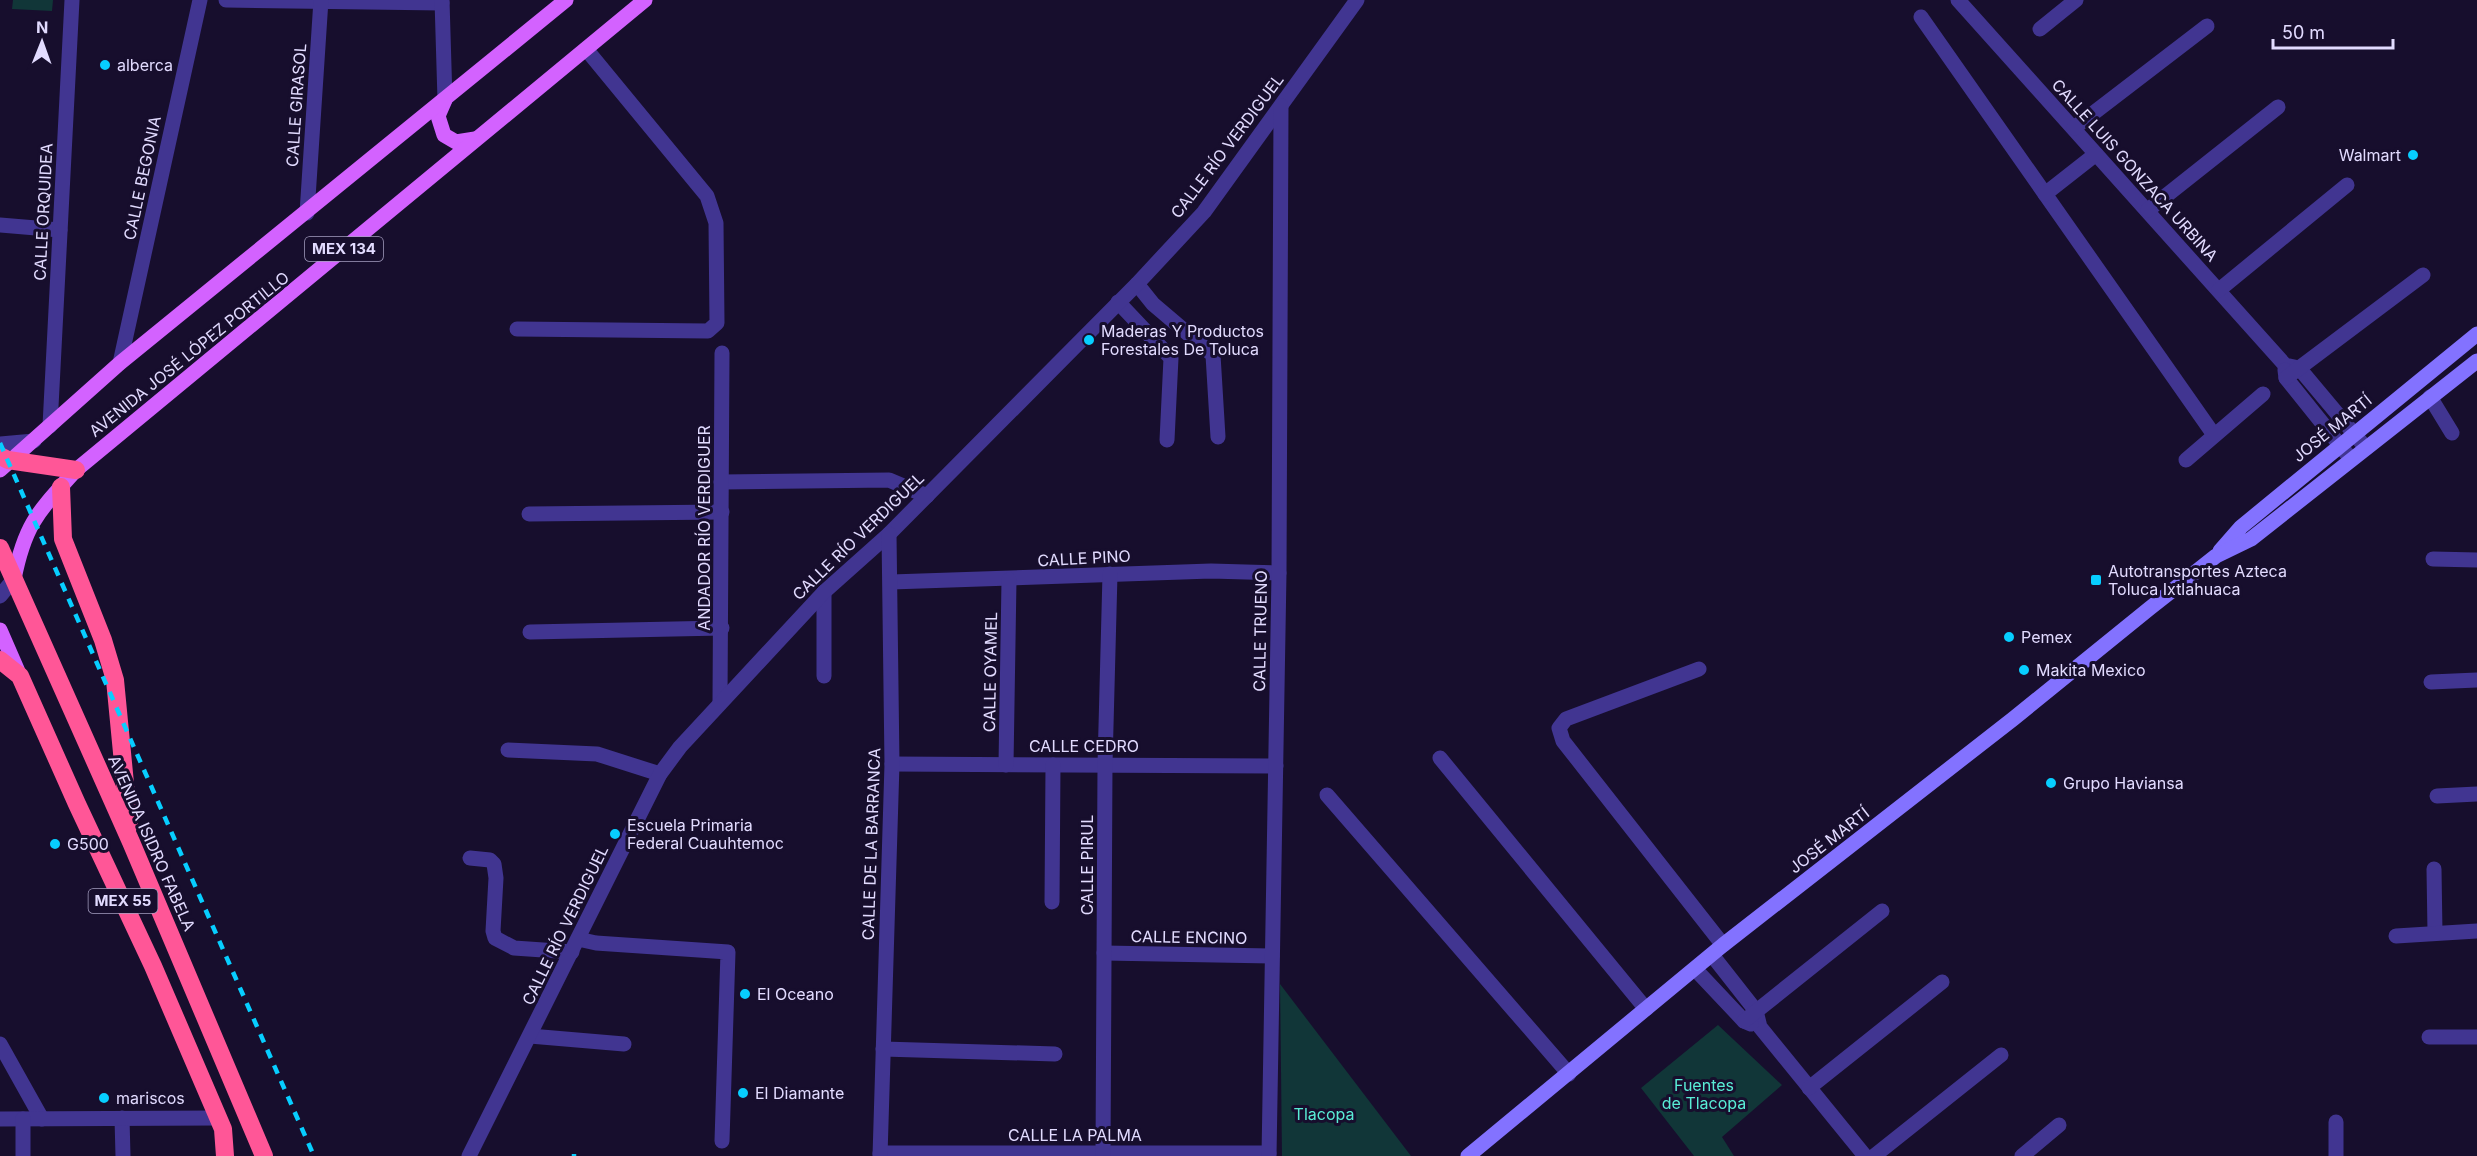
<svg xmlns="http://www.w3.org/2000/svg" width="2477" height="1156" viewBox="0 0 2477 1156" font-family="Inter,sans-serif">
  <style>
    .green { fill: #113638 }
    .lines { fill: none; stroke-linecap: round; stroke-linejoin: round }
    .street { stroke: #413591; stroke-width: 15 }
    .secondary { stroke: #8372ff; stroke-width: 15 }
    .primary { stroke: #d362ff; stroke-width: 15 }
    .highway { stroke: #ff5697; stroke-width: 18 }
    .rail { stroke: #07ceff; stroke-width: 4.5; stroke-dasharray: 9 8; stroke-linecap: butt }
    .poi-dot { fill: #07ceff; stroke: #170e2d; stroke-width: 2 }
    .labels { text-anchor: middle; stroke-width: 6; stroke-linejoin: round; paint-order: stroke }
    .shield { fill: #170e2d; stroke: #a59ec0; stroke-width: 1.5 }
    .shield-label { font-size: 15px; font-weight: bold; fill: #e2dbff }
    .poi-label { font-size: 16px; fill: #e2dbff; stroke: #170e2d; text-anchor: start }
    .street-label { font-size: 16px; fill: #e2dbff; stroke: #170e2d }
    .park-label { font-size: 16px; fill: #59edd6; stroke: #170e2d }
  </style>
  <rect width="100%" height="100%" fill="#170e2d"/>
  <g class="green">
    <path d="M 13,0 L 53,0 L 52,11 L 12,9 Z"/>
    <path d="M 1280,984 L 1411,1156 L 1282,1156 Z"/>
    <path d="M 1718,1025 L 1782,1085 L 1722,1137 L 1734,1156 L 1694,1156 L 1641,1088 Z"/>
  </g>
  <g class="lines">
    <g class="street">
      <path d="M 226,0 L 442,3"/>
      <path d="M 442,0 L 445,100"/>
      <path d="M 1958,0 L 2285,365 L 2299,368 L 2366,448"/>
      <path d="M 1921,17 L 2214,435"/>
      <path d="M 2040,29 L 2076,0"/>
      <path d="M 2074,128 L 2207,26"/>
      <path d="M 2045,194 L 2096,154"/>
      <path d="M 2148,210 L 2278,107"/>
      <path d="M 307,213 L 321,0"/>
      <path d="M 0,225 L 60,230"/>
      <path d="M 1137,284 L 1153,304 L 1213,355 L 1218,437"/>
      <path d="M 2219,290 L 2347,185"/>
      <path d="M 1118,302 L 1171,358 L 1167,440"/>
      <path d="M 517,329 L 708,331 L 717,323 L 716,223 L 707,196 L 586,49"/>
      <path d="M 120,363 L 200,0"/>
      <path d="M 2285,370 L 2286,378 L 2351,459"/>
      <path d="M 2286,378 L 2423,275"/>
      <path d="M 2430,397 L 2452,433"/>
      <path d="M 50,426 L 72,0"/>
      <path d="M 0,444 L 34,441"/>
      <path d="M 2186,460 L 2263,394"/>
      <path d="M 721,482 L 889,480 L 927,496"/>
      <path d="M 529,514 L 722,512"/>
      <path d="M 2433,559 L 2477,560"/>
      <path d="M 891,582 L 1211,571 L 1279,573"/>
      <path d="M 824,592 L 824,676"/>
      <path d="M 0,596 L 14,579"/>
      <path d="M 530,632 L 722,628"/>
      <path d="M 1699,669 L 1566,719 L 1559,728 L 1563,741 L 1723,945"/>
      <path d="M 2431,682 L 2477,680"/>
      <path d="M 720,703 L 722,353"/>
      <path d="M 508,750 L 597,754 L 660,774"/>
      <path d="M 1440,758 L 1646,1009"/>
      <path d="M 892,764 L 1276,766"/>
      <path d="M 1006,765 L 1009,580"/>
      <path d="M 1327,795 L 1569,1074"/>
      <path d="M 2437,796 L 2477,794"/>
      <path d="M 470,858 L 490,860 L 494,864 L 496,878 L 493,931 L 495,938 L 514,948 L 572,952"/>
      <path d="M 2434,869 L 2435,933"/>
      <path d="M 1052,902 L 1053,765"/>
      <path d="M 2396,936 L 2477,931"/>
      <path d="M 578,939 L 596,943 L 728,952 L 722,1141"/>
      <path d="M 1104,953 L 1272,956"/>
      <path d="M 1712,955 L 1756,1011 L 1760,1027 L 1865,1156"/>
      <path d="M 1695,969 L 1744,1021 L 1751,1024"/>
      <path d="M 1744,1021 L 1882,911"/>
      <path d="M 530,1036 L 624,1044"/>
      <path d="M 2429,1037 L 2477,1037"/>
      <path d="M 0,1044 L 42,1119"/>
      <path d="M 883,1049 L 1055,1054"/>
      <path d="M 1809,1088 L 1942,982"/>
      <path d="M 122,1118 L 123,1156"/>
      <path d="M 0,1119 L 218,1118"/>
      <path d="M 23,1119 L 23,1156"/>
      <path d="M 2336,1122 L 2336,1156"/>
      <path d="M 880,1153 L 1269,1153"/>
      <path d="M 469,1156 L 660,774 L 680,747 L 824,592 L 889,534 L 1137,284 L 1204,212 L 1357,0"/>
      <path d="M 880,1156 L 892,764 L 889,534"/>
      <path d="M 1103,1156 L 1105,764 L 1110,574"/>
      <path d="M 1269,1156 L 1279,573 L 1281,106"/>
      <path d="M 1874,1156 L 2001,1055"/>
      <path d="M 2022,1156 L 2059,1125"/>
    </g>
    <g class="secondary">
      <path d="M 2220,551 L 2241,527 L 2477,334"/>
      <path d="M 1468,1156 L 1723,945 L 2013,719 L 2150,608 L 2216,556 L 2251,539 L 2477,361"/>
    </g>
    <g class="primary">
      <path d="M 445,100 L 438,116 L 444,135 L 456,142 L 475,139"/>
      <path d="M 0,470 L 120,363 L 566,0"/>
      <path d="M 14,579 C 25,523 39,511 76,470 L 645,0"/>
      <path d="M 0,630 L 20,676"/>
    </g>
    <g class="highway">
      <path d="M 0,456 L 8,460 L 76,470"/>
      <path d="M 61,487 L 63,539 L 103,640 L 115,680 L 129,825"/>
      <path d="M 0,548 L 131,842 L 264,1156"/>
      <path d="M 0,660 L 20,676 L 77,804 L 153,966 L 223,1129 L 225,1156"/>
    </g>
    <g class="rail">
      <path d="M 0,443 L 314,1156"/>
      <path d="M 574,1154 L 574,1156"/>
    </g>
  </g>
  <g class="poi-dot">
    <circle cx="105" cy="65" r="6"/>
    <circle cx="2413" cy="155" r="6"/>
    <circle cx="1089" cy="340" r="6"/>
    <rect x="2090" y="574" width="12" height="12" rx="3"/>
    <circle cx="2009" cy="637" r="6"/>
    <circle cx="2024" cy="670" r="6"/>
    <circle cx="2051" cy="783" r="6"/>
    <circle cx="615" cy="834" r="6"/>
    <circle cx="55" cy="844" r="6"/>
    <circle cx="745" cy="994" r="6"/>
    <circle cx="743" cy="1093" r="6"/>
    <circle cx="104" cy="1098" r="6"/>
  </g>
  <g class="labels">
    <g class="shield">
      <rect x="305" y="237" width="78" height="24" rx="4.5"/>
      <rect x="88.5" y="889" width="69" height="24" rx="4.5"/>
    </g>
    <g class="shield-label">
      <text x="344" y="254">MEX 134</text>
      <text x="123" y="906">MEX 55</text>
    </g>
    <g class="poi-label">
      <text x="117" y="71">alberca</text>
      <text x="2401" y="161" text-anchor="end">Walmart</text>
      <text x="1101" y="337">Maderas Y Productos<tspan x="1101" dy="18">Forestales De Toluca</tspan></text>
      <text x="2108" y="577">Autotransportes Azteca<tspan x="2108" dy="18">Toluca Ixtlahuaca</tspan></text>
      <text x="2021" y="643">Pemex</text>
      <text x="2036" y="676">Makita Mexico</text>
      <text x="2063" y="789">Grupo Haviansa</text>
      <text x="627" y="831">Escuela Primaria<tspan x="627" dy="18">Federal Cuauhtemoc</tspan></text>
      <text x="67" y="850">G500</text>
      <text x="757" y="1000">El Oceano</text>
      <text x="755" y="1099">El Diamante</text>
      <text x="116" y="1104">mariscos</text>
    </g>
    <g class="street-label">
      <text transform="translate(296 105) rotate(-86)" y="6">CALLE GIRASOL</text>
      <text transform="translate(1227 146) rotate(-53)" y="6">CALLE RÍO VERDIGUEL</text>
      <text transform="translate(2135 170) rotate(48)" y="6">CALLE LUIS GONZACA URBINA</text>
      <text transform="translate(142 178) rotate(-78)" y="6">CALLE BEGONIA</text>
      <text transform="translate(43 212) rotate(-87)" y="6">CALLE ORQUIDEA</text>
      <text transform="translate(189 354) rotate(-39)" y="6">AVENIDA JOSÉ LÓPEZ PORTILLO</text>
      <text transform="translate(2332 428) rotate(-39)" y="6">JOSÉ MARTÍ</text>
      <text transform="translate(704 528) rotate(-90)" y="6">ANDADOR RÍO VERDIGUER</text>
      <text transform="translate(858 536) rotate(-44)" y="6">CALLE RÍO VERDIGUEL</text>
      <text transform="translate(1084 558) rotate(-3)" y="6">CALLE PINO</text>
      <text transform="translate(1260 631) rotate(-89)" y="6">CALLE TRUENO</text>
      <text transform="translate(990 672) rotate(-89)" y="6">CALLE OYAMEL</text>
      <text x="1084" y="752">CALLE CEDRO</text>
      <text transform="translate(1829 840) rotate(-38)" y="6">JOSÉ MARTÍ</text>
      <text transform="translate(152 843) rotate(66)" y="6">AVENIDA ISIDRO FABELA</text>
      <text transform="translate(871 844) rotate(-88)" y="6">CALLE DE LA BARRANCA</text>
      <text transform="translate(1087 865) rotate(-90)" y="6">CALLE PIRUL</text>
      <text transform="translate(565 925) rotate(-64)" y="6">CALLE RÍO VERDIGUEL</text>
      <text transform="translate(1189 937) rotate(1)" y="6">CALLE ENCINO</text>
      <text x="1075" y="1141">CALLE LA PALMA</text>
    </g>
    <g class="park-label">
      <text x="1704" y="1091">Fuentes<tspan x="1704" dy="18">de Tlacopa</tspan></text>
      <text x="1324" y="1120">Tlacopa</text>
    </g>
  </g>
  <g transform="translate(42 42) rotate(1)" stroke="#170e2d" stroke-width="4.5" paint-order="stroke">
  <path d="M0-4.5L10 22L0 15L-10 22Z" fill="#e2dbff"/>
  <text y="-9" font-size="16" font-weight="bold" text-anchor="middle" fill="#e2dbff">N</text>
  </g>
  <path d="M2273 39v9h120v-9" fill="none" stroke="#e2dbff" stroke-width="3"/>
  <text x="2282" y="39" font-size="18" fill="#e2dbff" stroke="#170e2d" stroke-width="4.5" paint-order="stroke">50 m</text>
</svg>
